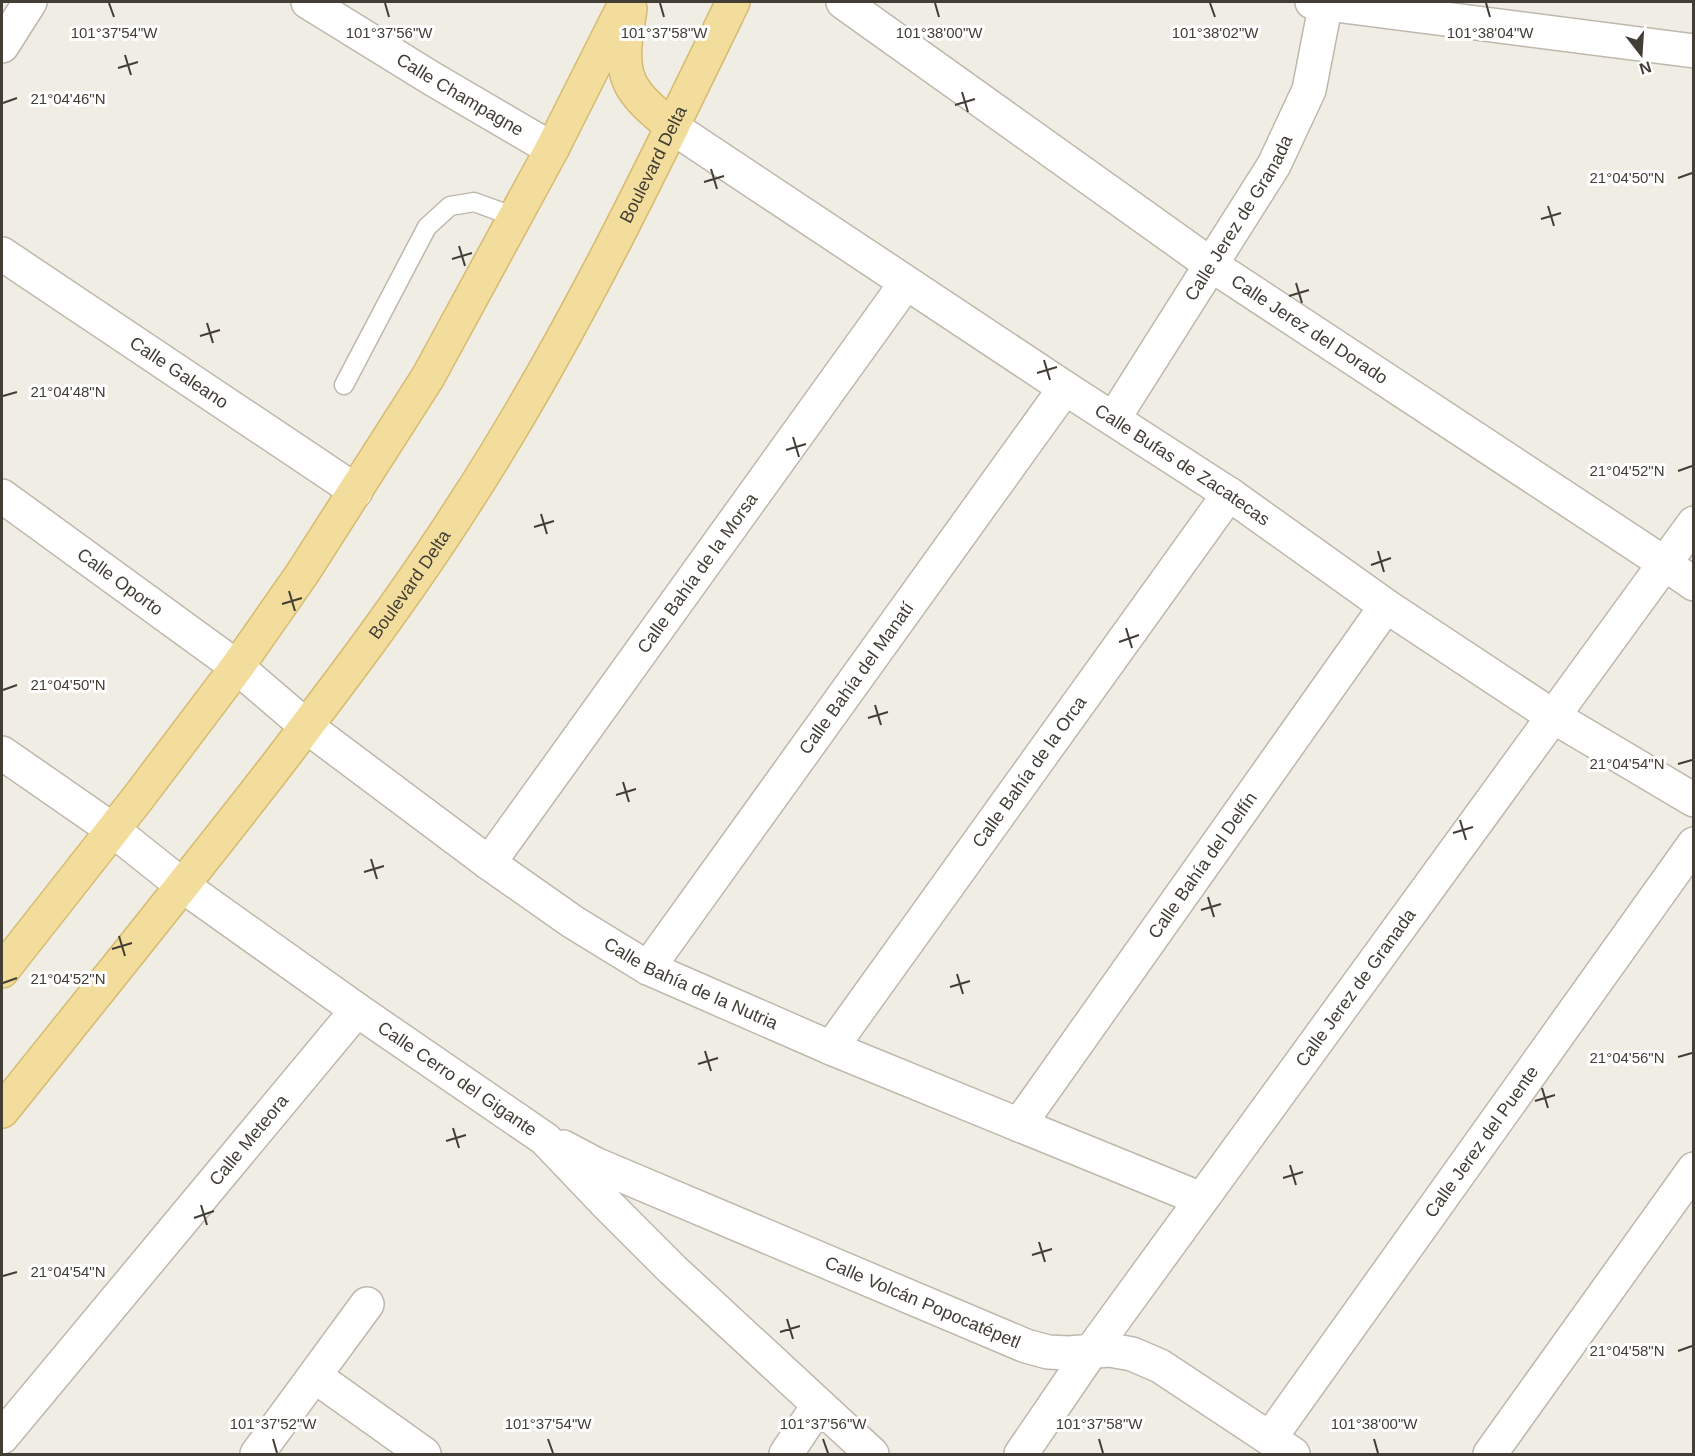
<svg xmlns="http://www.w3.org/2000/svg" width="1695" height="1456" viewBox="0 0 1695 1456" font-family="Helvetica,sans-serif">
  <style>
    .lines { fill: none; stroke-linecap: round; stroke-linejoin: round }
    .service-casing { stroke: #beb8ac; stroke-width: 21 }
    .minor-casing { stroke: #beb8ac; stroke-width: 36 }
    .tertiary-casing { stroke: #beb8ac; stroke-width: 36 }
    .primary-casing { stroke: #d6bb6e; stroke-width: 36 }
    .service { stroke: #fff; stroke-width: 18 }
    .minor { stroke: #fff; stroke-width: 33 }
    .tertiary { stroke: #fff; stroke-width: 33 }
    .primary { stroke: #f3dd9c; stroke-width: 33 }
    .ticks { fill: none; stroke: #423e35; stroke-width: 2 }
    .labels { text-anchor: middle; stroke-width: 6; stroke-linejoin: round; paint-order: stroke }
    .street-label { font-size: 18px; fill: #423e35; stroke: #fff }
    .ticks-label { font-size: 15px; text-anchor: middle; fill: #423e35; stroke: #fff; stroke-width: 6; stroke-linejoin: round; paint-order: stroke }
  </style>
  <rect width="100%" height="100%" fill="#f0ede5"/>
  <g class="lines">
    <g class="service-casing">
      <path id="service" d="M 344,385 L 427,227 L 450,206 L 474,202 L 515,217"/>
    </g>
    <g class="minor-casing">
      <g id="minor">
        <path id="s1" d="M 308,2 L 431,78 L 552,149"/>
        <path id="s2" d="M 843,2 L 1210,264 L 1664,563 L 1694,584"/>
        <path d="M 1312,2 L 1694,51"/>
        <path d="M 2,46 L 30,2"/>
        <path id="s3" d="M 672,127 L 1065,388 L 1229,494 L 1386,606 L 1554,717 L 1694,800"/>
        <path id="s4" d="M 2,254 L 356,491"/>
        <path id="s5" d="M 1114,418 L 1274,165 L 1309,90 L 1326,2"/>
        <path id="s6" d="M 2,496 L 237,667 L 306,726 L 489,863 L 573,922 L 648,968 L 831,1048 L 1201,1199"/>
        <path id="s7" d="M 2,753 L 113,830 L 183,886 L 357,1010 L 545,1139 L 606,1203 L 673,1270 L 872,1454"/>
        <path id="s8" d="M 489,863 L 906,283"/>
        <path id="s9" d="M 648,968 L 1065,388"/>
        <path id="s10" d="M 831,1048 L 1229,494"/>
        <path id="s11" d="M 1019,1125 L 1386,606"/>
        <path id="s12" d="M 563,1147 L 595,1164 L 1026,1346 L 1048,1352 L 1068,1353 L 1110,1350 L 1132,1354 L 1160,1366 L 1293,1454"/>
        <path d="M 316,1377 L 424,1454"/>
        <path id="s13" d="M 2,1437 L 357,1010"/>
        <path id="s14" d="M 1270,1438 L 1694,844"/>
        <path d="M 257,1454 L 367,1304"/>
        <path d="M 786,1454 L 818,1406"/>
        <path d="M 1490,1454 L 1694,1169"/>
      </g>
    </g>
    <g class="tertiary-casing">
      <g id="tertiary">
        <path id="s15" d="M 1021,1454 L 1092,1350 L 1694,523"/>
      </g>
    </g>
    <g class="primary-casing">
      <g id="primary">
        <path d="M 630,9 C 626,36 618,68 635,91 C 644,105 660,116 672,127"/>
        <path d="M 2,971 L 138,798 L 237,667 L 302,574 L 428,377 L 552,149 L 626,2"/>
        <path id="s16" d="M 2,1111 C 94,996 187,881 277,765 C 341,681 404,598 461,509 C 565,350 650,173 733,2"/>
      </g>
    </g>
    <use href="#service" class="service"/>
    <use href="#minor" class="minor"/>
    <use href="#tertiary" class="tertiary"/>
    <use href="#primary" class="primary"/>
  </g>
  <path class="ticks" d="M 109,3 L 114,17M 385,3 L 389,17M 660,3 L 664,17M 935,3 L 939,17M 1210,3 L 1215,17M 1486,3 L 1490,17M 125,55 L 131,75M 118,68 L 138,62M 962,92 L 968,112M 3,103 L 17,98M 955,105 L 975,99M 711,169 L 717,189M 1678,178 L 1692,173M 704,182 L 724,176M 1548,206 L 1554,226M 1541,219 L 1561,213M 459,246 L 465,266M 452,259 L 472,253M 1296,283 L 1302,303M 1289,296 L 1309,290M 207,323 L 213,343M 200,336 L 220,330M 1044,360 L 1050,380M 1037,373 L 1057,367M 3,396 L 17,392M 793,437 L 799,457M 786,450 L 806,444M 1678,471 L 1692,466M 541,514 L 547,534M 534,527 L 554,521M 1378,551 L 1384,572M 1371,565 L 1391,558M 289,591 L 295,611M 282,604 L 302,598M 1126,628 L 1132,648M 1119,642 L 1139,635M 3,690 L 17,685M 875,705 L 881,725M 868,718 L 888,712M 1678,764 L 1692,760M 623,782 L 629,802M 616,795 L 636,789M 1460,820 L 1466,840M 1453,833 L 1473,827M 371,859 L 377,879M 364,872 L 384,866M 1208,897 L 1214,917M 1201,910 L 1221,904M 119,936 L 125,956M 112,949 L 132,943M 957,974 L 963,994M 3,983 L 17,978M 950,987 L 970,981M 705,1051 L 711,1071M 1678,1057 L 1692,1053M 698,1064 L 718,1058M 1542,1088 L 1548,1108M 1535,1101 L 1555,1095M 453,1128 L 459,1148M 446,1141 L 466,1135M 1290,1165 L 1296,1185M 1283,1178 L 1303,1172M 201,1205 L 207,1225M 194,1218 L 214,1211M 1039,1242 L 1045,1262M 1032,1255 L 1052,1249M 3,1276 L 17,1272M 787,1319 L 793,1339M 780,1332 L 800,1326M 1678,1351 L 1692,1346M 273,1439 L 277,1453M 548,1439 L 553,1453M 823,1439 L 828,1453M 1099,1439 L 1103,1453M 1374,1439 L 1378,1453"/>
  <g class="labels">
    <g class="street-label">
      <text dy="6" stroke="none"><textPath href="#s1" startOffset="178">Calle Champagne</textPath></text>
      <text dy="6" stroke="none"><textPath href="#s16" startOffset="1152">Boulevard Delta</textPath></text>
      <text dy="6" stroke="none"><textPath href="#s5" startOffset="236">Calle Jerez de Granada</textPath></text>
      <text dy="6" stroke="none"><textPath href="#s2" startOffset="570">Calle Jerez del Dorado</textPath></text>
      <text dy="6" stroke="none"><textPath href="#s4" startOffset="213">Calle Galeano</textPath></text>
      <text dy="6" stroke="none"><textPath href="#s3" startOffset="612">Calle Bufas de Zacatecas</textPath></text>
      <text dy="6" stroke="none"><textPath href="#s8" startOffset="357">Calle Bahía de la Morsa</textPath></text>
      <text dy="6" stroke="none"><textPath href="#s6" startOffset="146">Calle Oporto</textPath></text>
      <text dy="6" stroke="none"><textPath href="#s16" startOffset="666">Boulevard Delta</textPath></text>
      <text dy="6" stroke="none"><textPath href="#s9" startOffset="357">Calle Bahía del Manatí</textPath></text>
      <text dy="6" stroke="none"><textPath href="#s10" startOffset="340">Calle Bahía de la Orca</textPath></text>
      <text dy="6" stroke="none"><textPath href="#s11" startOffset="318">Calle Bahía del Delfín</textPath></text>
      <text dy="6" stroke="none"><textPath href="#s6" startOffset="846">Calle Bahía de la Nutria</textPath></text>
      <text dy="6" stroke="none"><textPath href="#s15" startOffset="574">Calle Jerez de Granada</textPath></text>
      <text dy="6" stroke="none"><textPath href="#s7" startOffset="560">Calle Cerro del Gigante</textPath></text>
      <text dy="6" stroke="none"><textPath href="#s13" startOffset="386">Calle Meteora</textPath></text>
      <text dy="6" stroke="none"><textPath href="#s14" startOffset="364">Calle Jerez del Puente</textPath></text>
      <text dy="6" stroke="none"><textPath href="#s12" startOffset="392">Calle Volcán Popocatépetl</textPath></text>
    </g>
  </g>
  <g class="ticks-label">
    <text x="114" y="38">101°37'54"W</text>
    <text x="389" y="38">101°37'56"W</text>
    <text x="664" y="38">101°37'58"W</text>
    <text x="939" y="38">101°38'00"W</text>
    <text x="1215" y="38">101°38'02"W</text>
    <text x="1490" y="38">101°38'04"W</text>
    <text x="68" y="104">21°04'46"N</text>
    <text x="1627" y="183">21°04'50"N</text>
    <text x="68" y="397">21°04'48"N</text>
    <text x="1627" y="476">21°04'52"N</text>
    <text x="68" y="690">21°04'50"N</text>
    <text x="1627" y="769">21°04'54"N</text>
    <text x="68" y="984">21°04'52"N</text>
    <text x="1627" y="1063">21°04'56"N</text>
    <text x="68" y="1277">21°04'54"N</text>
    <text x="1627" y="1356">21°04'58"N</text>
    <text x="273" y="1429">101°37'52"W</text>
    <text x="548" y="1429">101°37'54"W</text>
    <text x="823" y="1429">101°37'56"W</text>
    <text x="1099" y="1429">101°37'58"W</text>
    <text x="1374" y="1429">101°38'00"W</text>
  </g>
  <rect width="1695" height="1456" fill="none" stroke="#423e35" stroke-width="6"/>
  <g transform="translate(1641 54) rotate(163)" stroke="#ffffff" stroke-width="4.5" paint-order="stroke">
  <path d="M0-4.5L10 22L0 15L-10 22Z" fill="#423e35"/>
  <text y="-9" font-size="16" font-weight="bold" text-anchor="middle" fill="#423e35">N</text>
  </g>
</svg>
